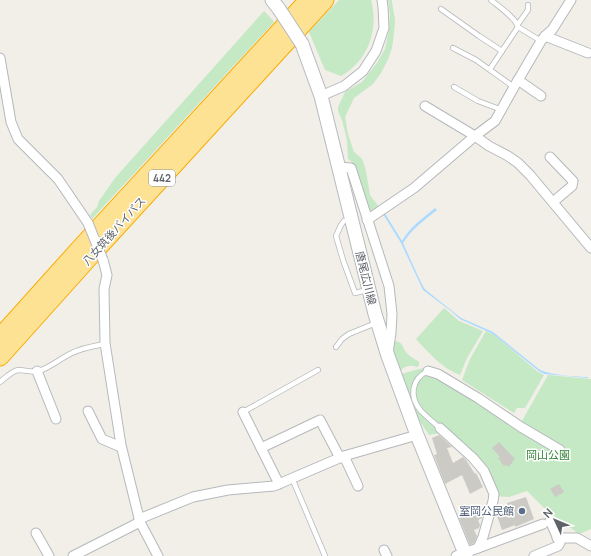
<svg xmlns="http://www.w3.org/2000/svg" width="591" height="556" viewBox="0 0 591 556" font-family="Manrope,'Noto Sans JP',sans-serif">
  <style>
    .green { fill: #c5e8c5 }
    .water { fill: #aadaff }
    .building { fill: #cccac5 }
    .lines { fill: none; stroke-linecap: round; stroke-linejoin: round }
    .lane-casing { stroke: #b5b8bc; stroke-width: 6 }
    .street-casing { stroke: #b5b8bc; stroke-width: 11 }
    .secondary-casing { stroke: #b6babf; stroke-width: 15 }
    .highway-casing { stroke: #f9ab00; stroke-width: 19 }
    .lane { stroke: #fff; stroke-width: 4.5 }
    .street { stroke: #fff; stroke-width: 9 }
    .secondary { stroke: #fff; stroke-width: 13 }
    .highway { stroke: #fde293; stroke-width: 17 }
    .street-bridge-casing { stroke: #b5b8bc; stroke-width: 11; stroke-linecap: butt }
    .secondary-bridge-casing { stroke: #b6babf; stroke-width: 15; stroke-linecap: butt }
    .street-bridge { stroke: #fff; stroke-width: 9 }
    .secondary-bridge { stroke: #fff; stroke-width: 13 }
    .service-dot { fill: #5c6f8a; stroke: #fff; stroke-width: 1.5 }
    .labels { text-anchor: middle; stroke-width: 3; stroke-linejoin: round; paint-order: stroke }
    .shield { fill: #fff; stroke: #8f9295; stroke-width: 1 }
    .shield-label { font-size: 10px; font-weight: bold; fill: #5f6368 }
    .street-label { font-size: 11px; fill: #5f6368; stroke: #fff }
    .park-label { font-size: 11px; fill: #348238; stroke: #fff }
    .service-label { font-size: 11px; fill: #4e5e75; stroke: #fff; text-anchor: end }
  </style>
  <rect width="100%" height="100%" fill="#f1efe8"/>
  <g class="green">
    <path d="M 339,0 L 371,0 C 378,24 371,53 351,69 C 348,72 344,74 341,76 L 325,70 L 309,32 Z"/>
    <path d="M 388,0 L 392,0 L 392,2 L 395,20 L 394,34 L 392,48 L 388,59 L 381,73 L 373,84 L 354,98 L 345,117 L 348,134 L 354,152 L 361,158 L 363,161 L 366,171 L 370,195 L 379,207 L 377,211 L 371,211 L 369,208 L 353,163 L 348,159 L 347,140 L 342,120 L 338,111 L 338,107 L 345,92 L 362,82 L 377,63 L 385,49 L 389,30 L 390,15 Z"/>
    <path d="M 264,11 L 268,15 L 274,22 L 92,219 L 90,215 L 97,207 L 99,201 L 115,178 Z"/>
    <path d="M 444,308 L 459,321 L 483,331 L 467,358 L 460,375 C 443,369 428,352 416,339 Z"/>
    <path d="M 486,331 L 496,336 L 538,372 L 544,375 L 525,408 L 517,408 L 514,413 L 462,380 L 470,359 Z"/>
    <path d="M 395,341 C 403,342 402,347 406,352 C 409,356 415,359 419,362 L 419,365 L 417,367 C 411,365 406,365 401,370 L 398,368 L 392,350 Z"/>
    <path d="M 430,367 L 450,376 L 522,421 L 548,375 L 591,379 L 591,529 L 579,534 L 546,510 L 527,491 L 509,497 L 492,496 L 477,468 L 441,433 L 429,435 L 409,405 L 398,375 L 419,369 Z"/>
  </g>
  <path class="water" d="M 435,208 L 437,210 C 424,220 412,229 403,243 L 417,274 L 424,288 L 427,291 L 461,318 L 493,332 L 540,370 C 555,376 572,376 588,377 L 588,378 L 545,374 L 540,372 L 497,337 L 491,333 L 460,319 L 451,311 L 423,290 L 401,243 L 383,214 L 384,212 L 402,241 C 410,227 423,218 435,208 Z"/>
  <g class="building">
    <path d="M 439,435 L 452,447 L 447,448 L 453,463 L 463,457 L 466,460 L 475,474 L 476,473 L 483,487 L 470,494 L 462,475 L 445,484 L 434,455 L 437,454 L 432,438 Z"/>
    <path d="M 499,442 L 515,459 L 512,461 L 513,462 L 508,467 L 506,465 L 504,466 L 498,458 L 500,457 L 492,448 Z"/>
    <path d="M 559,484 L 564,492 L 555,497 L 550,489 Z"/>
    <path d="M 526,497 L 534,519 L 515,527 L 515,525 L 502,530 L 496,513 L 497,509 L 508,505 L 507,503 Z"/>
    <path d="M 481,510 L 483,514 L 482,518 L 478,520 L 480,525 L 479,528 L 474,530 L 477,536 L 474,543 L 470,545 L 459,518 L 466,515 L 467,516 Z"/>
  </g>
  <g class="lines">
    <g class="lane-casing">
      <g id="lane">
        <path d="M 491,0 C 498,6 516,18 518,27 L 541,41"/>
        <path d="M 441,9 L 479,36 L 502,51"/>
        <path d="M 518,24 L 528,10 L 528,5"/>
        <path d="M 453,48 L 476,60 L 514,87"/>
        <path d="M 490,69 L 518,27"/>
        <path d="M 454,87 L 478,101 L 502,110"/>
        <path d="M 344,221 L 341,225 L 336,236 L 343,260 L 355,293 L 367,290"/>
        <path d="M 336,347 L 342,339 L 349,334 L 376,323"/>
        <path d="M 428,371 C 411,379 409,397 421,411 C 427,417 434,423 440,428"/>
        <path d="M 0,382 C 5,378 12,371 18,370 C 26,370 32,373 39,371 C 51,367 61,358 72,353 C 82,348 94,346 105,344"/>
        <path d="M 243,412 L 318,370"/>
        <path d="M 292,478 L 325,556"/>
      </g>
    </g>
    <g class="street-casing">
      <g id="street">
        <path d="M 545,36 L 588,53"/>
        <path d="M 0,58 L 11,122 L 18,139 L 58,179 L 88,223"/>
        <path d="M 518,80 L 541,96"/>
        <path d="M 321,96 L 344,86 L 363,71 L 376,51 L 384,28 L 383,7 L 382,0"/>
        <path d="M 425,106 L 475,136 L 489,146 L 508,156 L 518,163 L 530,175 L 591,248"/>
        <path d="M 550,157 L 573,181 L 572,186 L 553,202"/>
        <path d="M 338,167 L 351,168 L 389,286 L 392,314 L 391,333 L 388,353"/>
        <path d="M 367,220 L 414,188 L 475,136 L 495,121 L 514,87 L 541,41 L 545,36 L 552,30 L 571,0"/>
        <path d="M 103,260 L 107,275 L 104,289 L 105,343 L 121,445 L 140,522 L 158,556"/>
        <path d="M 37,371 L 56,419"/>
        <path d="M 428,371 L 438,374 L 478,398 L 521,427 L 560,450"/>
        <path d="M 88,411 L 102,439 L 121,447"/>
        <path d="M 243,412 L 279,484"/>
        <path d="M 440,428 L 473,458 L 484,471 L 494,494 L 493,501 L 483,537 L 478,548 L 456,556"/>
        <path d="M 261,448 L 320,420 L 340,458"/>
        <path d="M 344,456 L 358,486"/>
        <path d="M 139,519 L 193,497 L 228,490 L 274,486 L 344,456 L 417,435"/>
        <path d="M 36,533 L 49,556"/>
        <path d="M 557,538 L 577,538 L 591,546"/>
        <path d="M 478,548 L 543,524"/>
        <path d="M 384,550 L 387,556"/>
        <path d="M 73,556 L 140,522"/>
        <path d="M 534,556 L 558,546 L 560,543 L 550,521"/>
      </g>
    </g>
    <g class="secondary-casing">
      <g id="secondary">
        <path d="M 272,0 L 279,9"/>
        <path d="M 302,44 L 321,96 L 375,314 L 388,356 L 417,435 L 466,556"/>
      </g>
    </g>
    <g class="highway-casing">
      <g id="highway">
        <path d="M 0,337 L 79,249 L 308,0"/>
        <path d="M 0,357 L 88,259 L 325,0"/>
      </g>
    </g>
    <use href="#lane" class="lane"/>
    <use href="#street" class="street"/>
    <use href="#secondary" class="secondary"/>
    <use href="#highway" class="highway"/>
    <g class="street-bridge-casing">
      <path id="street-bridge" d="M 88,223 L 103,260"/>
    </g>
    <g class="secondary-bridge-casing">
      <path id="secondary-bridge" d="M 279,9 L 302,44"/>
    </g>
    <use href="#street-bridge" class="street-bridge"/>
    <use href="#secondary-bridge" class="secondary-bridge"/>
  </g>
  <circle class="service-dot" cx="522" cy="511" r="4"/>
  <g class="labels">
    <rect class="shield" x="149" y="170" width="26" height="16" rx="3"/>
    <g class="shield-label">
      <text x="162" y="182">442</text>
    </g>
    <g class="street-label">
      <text transform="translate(114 231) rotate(-48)" y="4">八女筑後バイパス</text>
      <text transform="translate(366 278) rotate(76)" y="4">唐尾広川線</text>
    </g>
    <g class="park-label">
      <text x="548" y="459">岡山公園</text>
    </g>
    <g class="service-label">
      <text x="514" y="515">室岡公民館</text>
    </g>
  </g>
  <g transform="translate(555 520) rotate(314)" stroke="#ffffff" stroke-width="3" paint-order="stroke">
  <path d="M0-3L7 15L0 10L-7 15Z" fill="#5f6368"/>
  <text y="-6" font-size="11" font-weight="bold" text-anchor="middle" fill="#5f6368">N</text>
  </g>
</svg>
